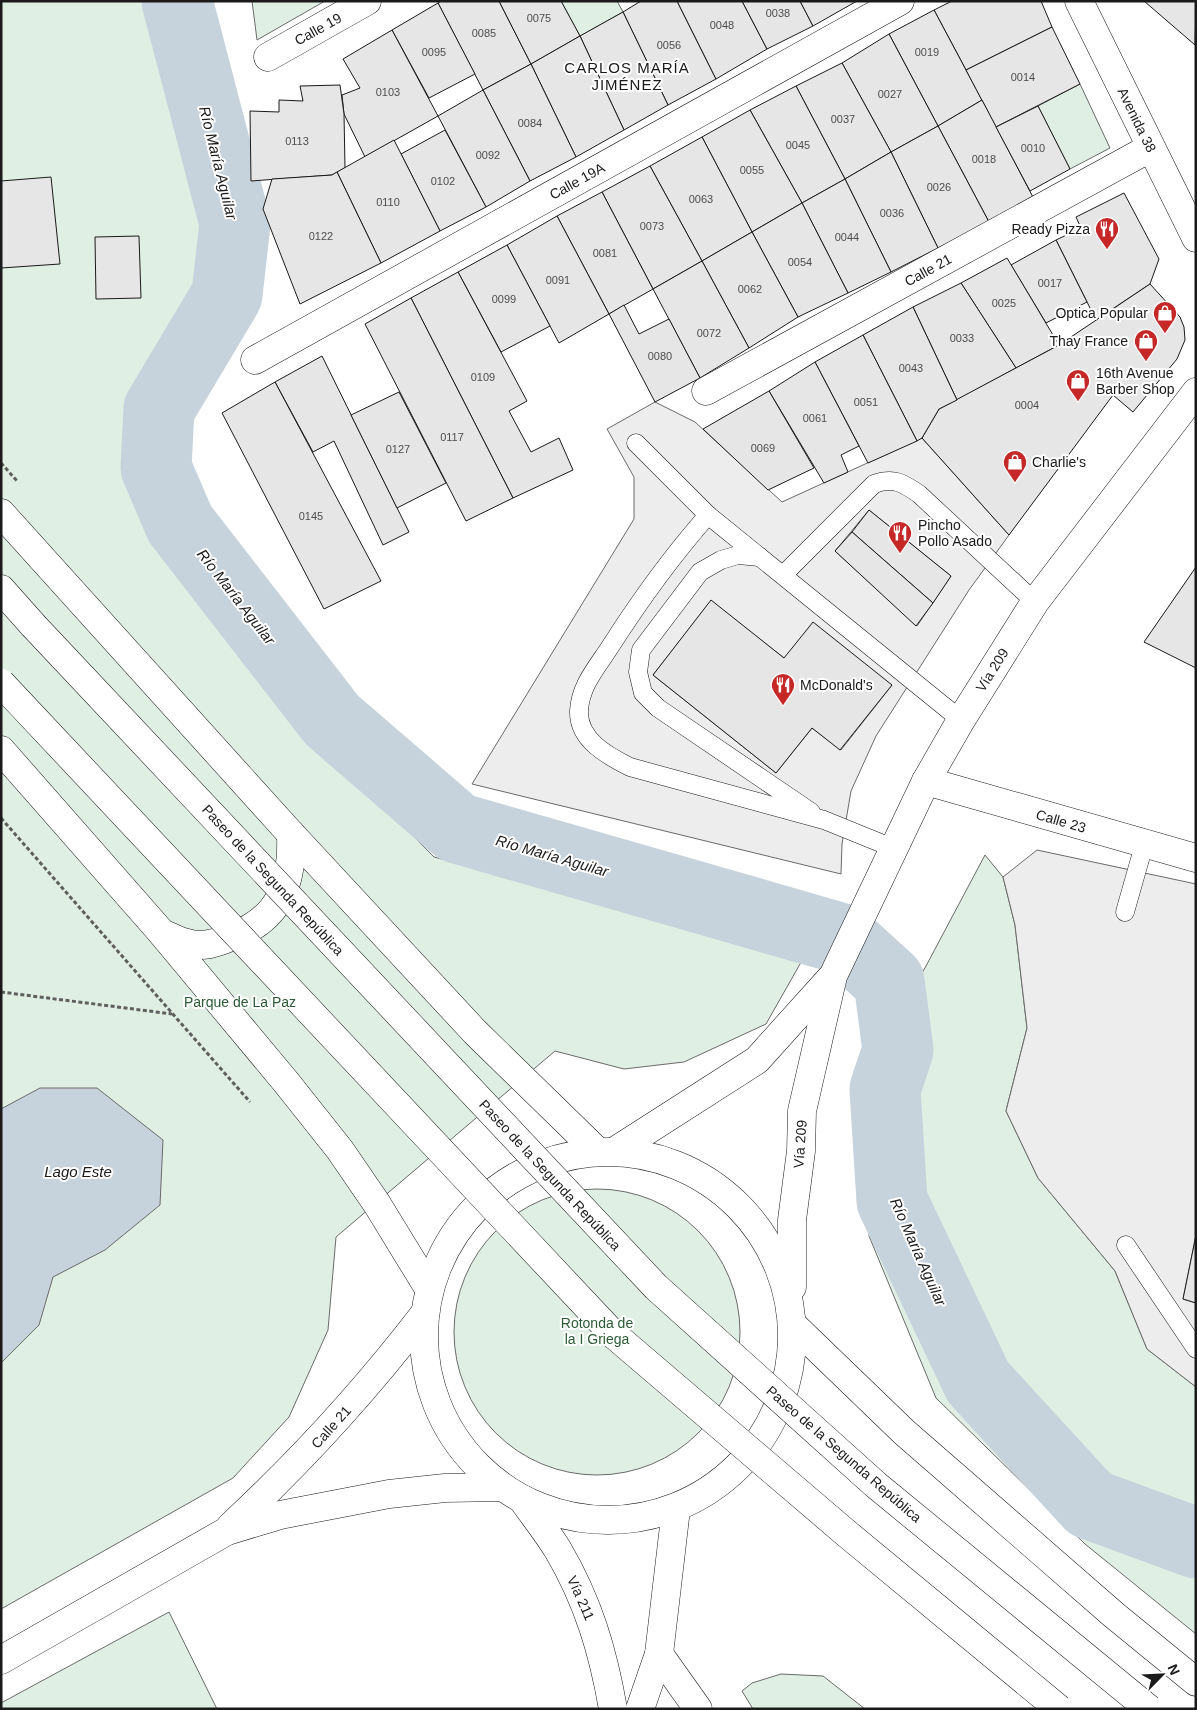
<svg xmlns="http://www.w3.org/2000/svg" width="1197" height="1710" viewBox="0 0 1197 1710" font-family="Arial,sans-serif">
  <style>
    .green { fill: #e0efe3; stroke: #6a6a6a }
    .parking { fill: #ededed; stroke: #6a6a6a; fill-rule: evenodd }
    .water { fill: #c6d2dc; stroke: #6a6a6a }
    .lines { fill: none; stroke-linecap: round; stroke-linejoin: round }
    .river { stroke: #c6d2dc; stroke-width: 71 }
    .building { fill: #e6e6e6; stroke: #1a1a1a }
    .lane-casing { stroke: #1a1a1a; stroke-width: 19 }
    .street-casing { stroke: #1a1a1a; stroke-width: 29 }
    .secondary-casing { stroke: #1a1a1a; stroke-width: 29 }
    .highway-casing { stroke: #1a1a1a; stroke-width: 29 }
    .path { stroke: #5f5f5f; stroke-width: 3; stroke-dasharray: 4 2.5; stroke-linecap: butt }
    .lane { stroke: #fff; stroke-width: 18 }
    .street { stroke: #fff; stroke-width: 28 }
    .secondary { stroke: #fff; stroke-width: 28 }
    .highway { stroke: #fff; stroke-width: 28 }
    .highway-bridge-casing { stroke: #1a1a1a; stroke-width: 29; stroke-linecap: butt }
    .highway-bridge { stroke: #fff; stroke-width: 28 }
    .labels { text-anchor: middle; stroke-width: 4; stroke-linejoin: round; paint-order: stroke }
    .number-label { font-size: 11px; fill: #4d4d4d }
    .street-label { font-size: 14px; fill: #1a1a1a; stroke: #fff }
    .poi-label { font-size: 14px; fill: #1a1a1a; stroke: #fff; text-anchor: start }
    .park-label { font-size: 14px; fill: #2b5a34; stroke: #fff }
    .neighbourhood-label { font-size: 15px; letter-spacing: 1px; fill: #1a1a1a; stroke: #fff }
    .water-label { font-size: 15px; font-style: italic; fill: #1a1a1a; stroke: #fff }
  </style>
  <rect width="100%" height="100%" fill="#fff"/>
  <g class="green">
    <path d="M 1,1 L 146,1 L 205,221 L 197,293 L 136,394 L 130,460 L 149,520 L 318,739 L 434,857 L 804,957 L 766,1024 L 684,1062 L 624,1069 L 555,1051 L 336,1237 L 328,1330 L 289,1417 L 233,1478 L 1,1609 Z"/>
    <path d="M 252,1 L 325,1 L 257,40 Z"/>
    <path d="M 561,1 L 617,1 L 623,12 L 580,36 Z"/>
    <path d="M 1080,84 L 1110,148 L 1070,169 L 1038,106 Z"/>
    <path d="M 985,855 L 1003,877 L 1015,925 L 1027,1028 L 1006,1111 L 1038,1178 L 1115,1271 L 1147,1349 L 1196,1387 L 1196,1634 L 1085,1544 L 936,1398 L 869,1236 L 871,1063 L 926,966 Z"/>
    <circle cx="597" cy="1332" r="143"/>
    <path d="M 169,1612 L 217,1709 L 1,1709 L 1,1703 Z"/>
    <path d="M 781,1674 L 823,1676 L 865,1709 L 753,1709 L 742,1691 L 752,1683 Z"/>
  </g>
  <g class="parking">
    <path d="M 655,402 L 695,422 L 782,502 L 922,438 L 1009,535 L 969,590 L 876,736 L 851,791 L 842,844 L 841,874 L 472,784 L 634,519 L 634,477 L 607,429 ZM 869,510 L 951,576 L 917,626 L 835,551 ZM 711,601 L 784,658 L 892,685 L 841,750 L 812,728 L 776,773 L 653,675 Z"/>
    <path d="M 1037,850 L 1196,884 L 1196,1235 L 1183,1299 L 1196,1303 L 1196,1387 L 1147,1349 L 1115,1271 L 1038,1178 L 1006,1111 L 1027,1028 L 1015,925 L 1003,877 Z"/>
  </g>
  <path class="water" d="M 40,1088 L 97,1088 L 163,1140 L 160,1205 L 105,1250 L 53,1277 L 39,1325 L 1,1363 L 1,1109 Z"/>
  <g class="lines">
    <path class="river" d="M 177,1 L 235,223 L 227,295 L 159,409 L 156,468 L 180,524 L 332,720 L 457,828 L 843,939 L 889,981 L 898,1050 L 885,1089 L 892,1201 L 978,1382 L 1090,1504 L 1196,1543"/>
  </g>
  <g class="building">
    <path d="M 441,1 L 499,1 L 531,64 L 483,90 L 438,3 Z"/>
    <path d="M 499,1 L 561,1 L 580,36 L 531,64 Z"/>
    <path d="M 641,1 L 677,1 L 716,79 L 668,105 L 623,12 Z"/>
    <path d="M 677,1 L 742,1 L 767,49 L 716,79 Z"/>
    <path d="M 742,1 L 800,1 L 813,26 L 767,49 Z"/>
    <path d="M 800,1 L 857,1 L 813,26 Z"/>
    <path d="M 952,1 L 1041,1 L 1052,27 L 966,70 L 934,10 Z"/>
    <path d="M 1144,1 L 1196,1 L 1195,45 Z"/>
    <path d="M 438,3 L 475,74 L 429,98 L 392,30 Z"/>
    <path d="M 934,10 L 982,100 L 938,126 L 889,34 Z"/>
    <path d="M 623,12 L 668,105 L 624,130 L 580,36 Z"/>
    <path d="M 1052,27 L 1080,84 L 996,127 L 966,70 Z"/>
    <path d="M 392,30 L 438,116 L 365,157 L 344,114 L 342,95 L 360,88 L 343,59 Z"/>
    <path d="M 889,34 L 938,126 L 891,152 L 842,63 Z"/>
    <path d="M 580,36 L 624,130 L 576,157 L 531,64 Z"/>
    <path d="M 842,63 L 891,152 L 845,179 L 796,86 Z"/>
    <path d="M 531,64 L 576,157 L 530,181 L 483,90 Z"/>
    <path d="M 340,85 L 344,114 L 345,168 L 332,175 L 251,181 L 250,111 L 279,112 L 279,100 L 303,101 L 300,86 Z"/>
    <path d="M 796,86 L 845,179 L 802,203 L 750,110 Z"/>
    <path d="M 483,90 L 530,181 L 486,207 L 438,116 Z"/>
    <path d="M 982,100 L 1034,199 L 989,222 L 938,126 Z"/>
    <path d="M 1038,106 L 1070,169 L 1030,191 L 996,127 Z"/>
    <path d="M 750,110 L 802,203 L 752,232 L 702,137 Z"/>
    <path d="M 938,126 L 989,222 L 938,248 L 891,152 Z"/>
    <path d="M 445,130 L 486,207 L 440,231 L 401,154 Z"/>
    <path d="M 702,137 L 752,232 L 702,261 L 650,166 Z"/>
    <path d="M 394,140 L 440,231 L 381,263 L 337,172 Z"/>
    <path d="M 891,152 L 938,248 L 891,272 L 845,179 Z"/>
    <path d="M 650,166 L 702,261 L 653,289 L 602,192 Z"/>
    <path d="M 337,172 L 381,263 L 300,304 L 263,209 L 272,179 L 332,175 Z"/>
    <path d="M 51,177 L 60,264 L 1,268 L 1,181 Z"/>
    <path d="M 845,179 L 891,272 L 848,293 L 802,203 Z"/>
    <path d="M 602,192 L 653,289 L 609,314 L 557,216 Z"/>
    <path d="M 1124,193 L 1159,259 L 1150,284 L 1096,320 L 1056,240 L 1081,228 L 1076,217 Z"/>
    <path d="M 802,203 L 848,293 L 798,317 L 752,232 Z"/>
    <path d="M 557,216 L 609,314 L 559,343 L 507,245 Z"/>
    <path d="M 752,232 L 798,317 L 749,348 L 702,261 Z"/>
    <path d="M 139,236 L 141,298 L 96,299 L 95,237 Z"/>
    <path d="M 1056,240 L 1087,302 L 1046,323 L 1011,265 Z"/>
    <path d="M 507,245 L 550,326 L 501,352 L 458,272 Z"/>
    <path d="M 1007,258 L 1059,345 L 1016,368 L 961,283 Z"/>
    <path d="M 702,261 L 749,348 L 700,378 L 653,289 Z"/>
    <path d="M 458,272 L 527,401 L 509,411 L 531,452 L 559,438 L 573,470 L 513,498 L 411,298 Z"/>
    <path d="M 961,283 L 1016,368 L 957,400 L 913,307 Z"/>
    <path d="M 1150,284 L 1180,317 L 1184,327 L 1185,340 L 1177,359 L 1133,412 L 1113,395 L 1009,535 L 922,438 L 939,409 L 1059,345 Z"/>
    <path d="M 411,298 L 513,498 L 466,521 L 365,324 Z"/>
    <path d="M 624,305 L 639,334 L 669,319 L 700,378 L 655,402 L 609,314 Z"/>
    <path d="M 913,307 L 957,400 L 939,409 L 922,438 L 917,441 L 863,335 Z"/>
    <path d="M 863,335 L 917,441 L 868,463 L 815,362 Z"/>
    <path d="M 322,356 L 409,532 L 383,545 L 334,441 L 313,452 L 275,382 Z"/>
    <path d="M 815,362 L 859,446 L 841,455 L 848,472 L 824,483 L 769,391 Z"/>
    <path d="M 275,382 L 381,581 L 324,609 L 222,413 Z"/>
    <path d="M 769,391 L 814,468 L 768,490 L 703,429 Z"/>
    <path d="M 399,392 L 446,483 L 397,508 L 351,415 Z"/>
    <path d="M 869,510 L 951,576 L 933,603 L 852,532 Z"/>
    <path d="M 852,532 L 933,603 L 916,626 L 835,551 Z"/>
    <path d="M 1196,567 L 1196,668 L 1144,642 Z"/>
    <path d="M 711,600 L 784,658 L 813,622 L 892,685 L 840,750 L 812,728 L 776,773 L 653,675 Z"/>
    <path d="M 1196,1235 L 1196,1303 L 1183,1299 Z"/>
  </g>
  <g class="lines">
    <g class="lane-casing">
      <g id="lane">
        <path d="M 636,443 L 708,515 L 961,720"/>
        <path d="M 708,515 C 672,556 640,600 610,647 C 597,667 580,686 579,711 C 578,740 608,756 630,767 L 824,820 L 893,848"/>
        <path d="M 760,557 L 738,555 L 721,560 L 700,572 L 641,650 L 638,672 L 643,693 L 658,708 L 811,812"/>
        <path d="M 783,575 L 874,484 C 894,477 903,483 919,494 L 1035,602"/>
        <path d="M 1125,912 L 1144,845"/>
        <path d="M 1126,1245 L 1196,1349"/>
      </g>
    </g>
    <g class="street-casing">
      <g id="street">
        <path d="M 1079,1 L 1196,238"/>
        <path d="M 268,57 L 367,1"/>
        <path d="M 255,360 L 900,1"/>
        <path d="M 706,391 L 1150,148"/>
        <path d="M 926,781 L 1196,858"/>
        <path d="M 659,1654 L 698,1709"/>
      </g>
    </g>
    <g class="secondary-casing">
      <g id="secondary">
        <path d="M 615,1151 L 757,1060 L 829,980"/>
        <circle cx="608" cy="1336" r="184"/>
        <path d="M 792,1287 L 792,1220 L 801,1151 L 802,1111 L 833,976 L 926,781 L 961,720 L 1035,602 L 1196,392"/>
        <path d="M 522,1499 C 534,1516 547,1532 558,1550 C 588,1601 603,1651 613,1709"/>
        <path d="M 231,1526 C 302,1460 366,1390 425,1313"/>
        <path d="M 1,1660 L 227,1531 L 280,1515 L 389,1494 L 445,1488 L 501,1487"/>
        <path d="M 640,1709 L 659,1654 L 676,1509"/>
      </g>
    </g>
    <g class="highway-casing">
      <g id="highway">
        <path d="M 1,513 L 291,834 L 475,1032 L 597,1151"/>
        <path d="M 1,589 L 33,625"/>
        <path d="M 1,750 L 161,932 L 286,1082 L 340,1150 L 377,1204 L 429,1289"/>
        <path d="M 162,933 C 170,936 178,941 187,943 C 202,948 217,943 231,937 C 280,919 293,884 291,834"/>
        <path d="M 792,1324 L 904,1432 L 1114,1615 L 1196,1682"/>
      </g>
    </g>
    <g class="path">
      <path d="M 1,463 L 17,481"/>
      <path d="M 1,818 L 250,1102"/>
      <path d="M 1,992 L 172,1014"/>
    </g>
    <use href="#lane" class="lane"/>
    <use href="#street" class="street"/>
    <use href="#secondary" class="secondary"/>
    <use href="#highway" class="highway"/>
    <g class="highway-bridge-casing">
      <g id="highway-bridge">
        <path d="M 33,625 L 656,1287 L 876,1485 L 1149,1709"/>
        <path d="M 1,683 L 613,1334 L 846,1533 L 1059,1709"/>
      </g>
    </g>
    <use href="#highway-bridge" class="highway-bridge"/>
  </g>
  <defs>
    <g id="restaurant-pin" transform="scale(1.25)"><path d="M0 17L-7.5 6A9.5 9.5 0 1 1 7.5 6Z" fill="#c62828" stroke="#fff"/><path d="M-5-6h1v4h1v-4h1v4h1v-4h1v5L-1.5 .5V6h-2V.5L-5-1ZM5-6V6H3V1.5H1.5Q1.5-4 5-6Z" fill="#fff"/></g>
    <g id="shop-pin" transform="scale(1.25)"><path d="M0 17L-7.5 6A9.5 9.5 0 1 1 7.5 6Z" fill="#c62828" stroke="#fff"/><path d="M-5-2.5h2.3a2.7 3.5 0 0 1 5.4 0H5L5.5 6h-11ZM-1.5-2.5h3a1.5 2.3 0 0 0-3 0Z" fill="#fff"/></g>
  </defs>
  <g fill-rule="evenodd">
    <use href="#restaurant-pin" x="1107" y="229"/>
    <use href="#shop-pin" x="1165" y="313"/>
    <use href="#shop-pin" x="1146" y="341"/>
    <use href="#shop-pin" x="1078" y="381"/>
    <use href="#shop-pin" x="1015" y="462"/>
    <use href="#restaurant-pin" x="900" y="533"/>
    <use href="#restaurant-pin" x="783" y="685"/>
  </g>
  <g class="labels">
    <g class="number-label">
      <text x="778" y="17">0038</text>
      <text x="539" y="22">0075</text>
      <text x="722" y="29">0048</text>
      <text x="484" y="37">0085</text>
      <text x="669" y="49">0056</text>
      <text x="434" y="56">0095</text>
      <text x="927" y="56">0019</text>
      <text x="1023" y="81">0014</text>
      <text x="388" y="96">0103</text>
      <text x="890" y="98">0027</text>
      <text x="843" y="123">0037</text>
      <text x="530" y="127">0084</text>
      <text x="297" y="145">0113</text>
      <text x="798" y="149">0045</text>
      <text x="1033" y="152">0010</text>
      <text x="488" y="159">0092</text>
      <text x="984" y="163">0018</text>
      <text x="752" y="174">0055</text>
      <text x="443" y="185">0102</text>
      <text x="939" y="191">0026</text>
      <text x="701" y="203">0063</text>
      <text x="388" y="206">0110</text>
      <text x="892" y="217">0036</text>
      <text x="652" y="230">0073</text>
      <text x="321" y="240">0122</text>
      <text x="847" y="241">0044</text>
      <text x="605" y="257">0081</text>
      <text x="800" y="266">0054</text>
      <text x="558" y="284">0091</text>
      <text x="1050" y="287">0017</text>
      <text x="750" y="293">0062</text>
      <text x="504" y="303">0099</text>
      <text x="1004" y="307">0025</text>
      <text x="709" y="337">0072</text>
      <text x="962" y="342">0033</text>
      <text x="660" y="360">0080</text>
      <text x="911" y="372">0043</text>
      <text x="483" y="381">0109</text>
      <text x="866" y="406">0051</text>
      <text x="1027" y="409">0004</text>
      <text x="815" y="422">0061</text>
      <text x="452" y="441">0117</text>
      <text x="763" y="452">0069</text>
      <text x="398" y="453">0127</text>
      <text x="311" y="520">0145</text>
    </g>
    <g class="street-label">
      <text transform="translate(318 29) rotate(-29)" y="5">Calle 19</text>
      <text transform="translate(1137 120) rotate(64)" y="5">Avenida 38</text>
      <text transform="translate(577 181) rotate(-29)" y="5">Calle 19A</text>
      <text transform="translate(928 270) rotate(-29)" y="5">Calle 21</text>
      <text transform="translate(992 670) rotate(-58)" y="5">Vía 209</text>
      <text transform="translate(1061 821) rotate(16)" y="5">Calle 23</text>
      <text transform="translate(273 880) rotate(47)" y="5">Paseo de la Segunda República</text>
      <text transform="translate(800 1144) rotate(-86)" y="5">Vía 209</text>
      <text transform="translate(550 1175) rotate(47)" y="5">Paseo de la Segunda República</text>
      <text transform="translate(331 1427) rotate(-48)" y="5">Calle 21</text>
      <text transform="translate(844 1454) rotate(41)" y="5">Paseo de la Segunda República</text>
      <text transform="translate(581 1598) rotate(66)" y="5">Vía 211</text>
    </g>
    <g class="poi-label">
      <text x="1090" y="234" text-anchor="end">Ready Pizza</text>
      <text x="1148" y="318" text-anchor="end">Optica Popular</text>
      <text x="1128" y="346" text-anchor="end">Thay France</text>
      <text x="1096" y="378">16th Avenue<tspan x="1096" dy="16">Barber Shop</tspan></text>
      <text x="1032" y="467">Charlie's</text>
      <text x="918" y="530">Pincho<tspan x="918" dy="16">Pollo Asado</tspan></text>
      <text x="800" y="690">McDonald's</text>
    </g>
    <g class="park-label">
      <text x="240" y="1007">Parque de La Paz</text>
      <text x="597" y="1328">Rotonda de<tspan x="597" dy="16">la I Griega</tspan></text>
    </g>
    <g class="neighbourhood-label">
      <text x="627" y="73">CARLOS MARÍA<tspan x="627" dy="17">JIMÉNEZ</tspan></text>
    </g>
    <g class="water-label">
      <text transform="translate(218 163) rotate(76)" y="5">Río María Aguilar</text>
      <text transform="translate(236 597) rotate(52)" y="5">Río María Aguilar</text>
      <text transform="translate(552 856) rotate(16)" y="5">Río María Aguilar</text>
      <text x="78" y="1177">Lago Este</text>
      <text transform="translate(918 1252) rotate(66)" y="5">Río María Aguilar</text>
    </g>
  </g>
  <rect width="1197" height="1710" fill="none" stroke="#1a1a1a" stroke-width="5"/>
  <g transform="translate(1162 1675) rotate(66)" stroke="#ffffff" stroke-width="4" paint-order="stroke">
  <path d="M0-4L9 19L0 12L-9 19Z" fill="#1a1a1a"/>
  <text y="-8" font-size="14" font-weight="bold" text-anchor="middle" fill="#1a1a1a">N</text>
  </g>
</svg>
